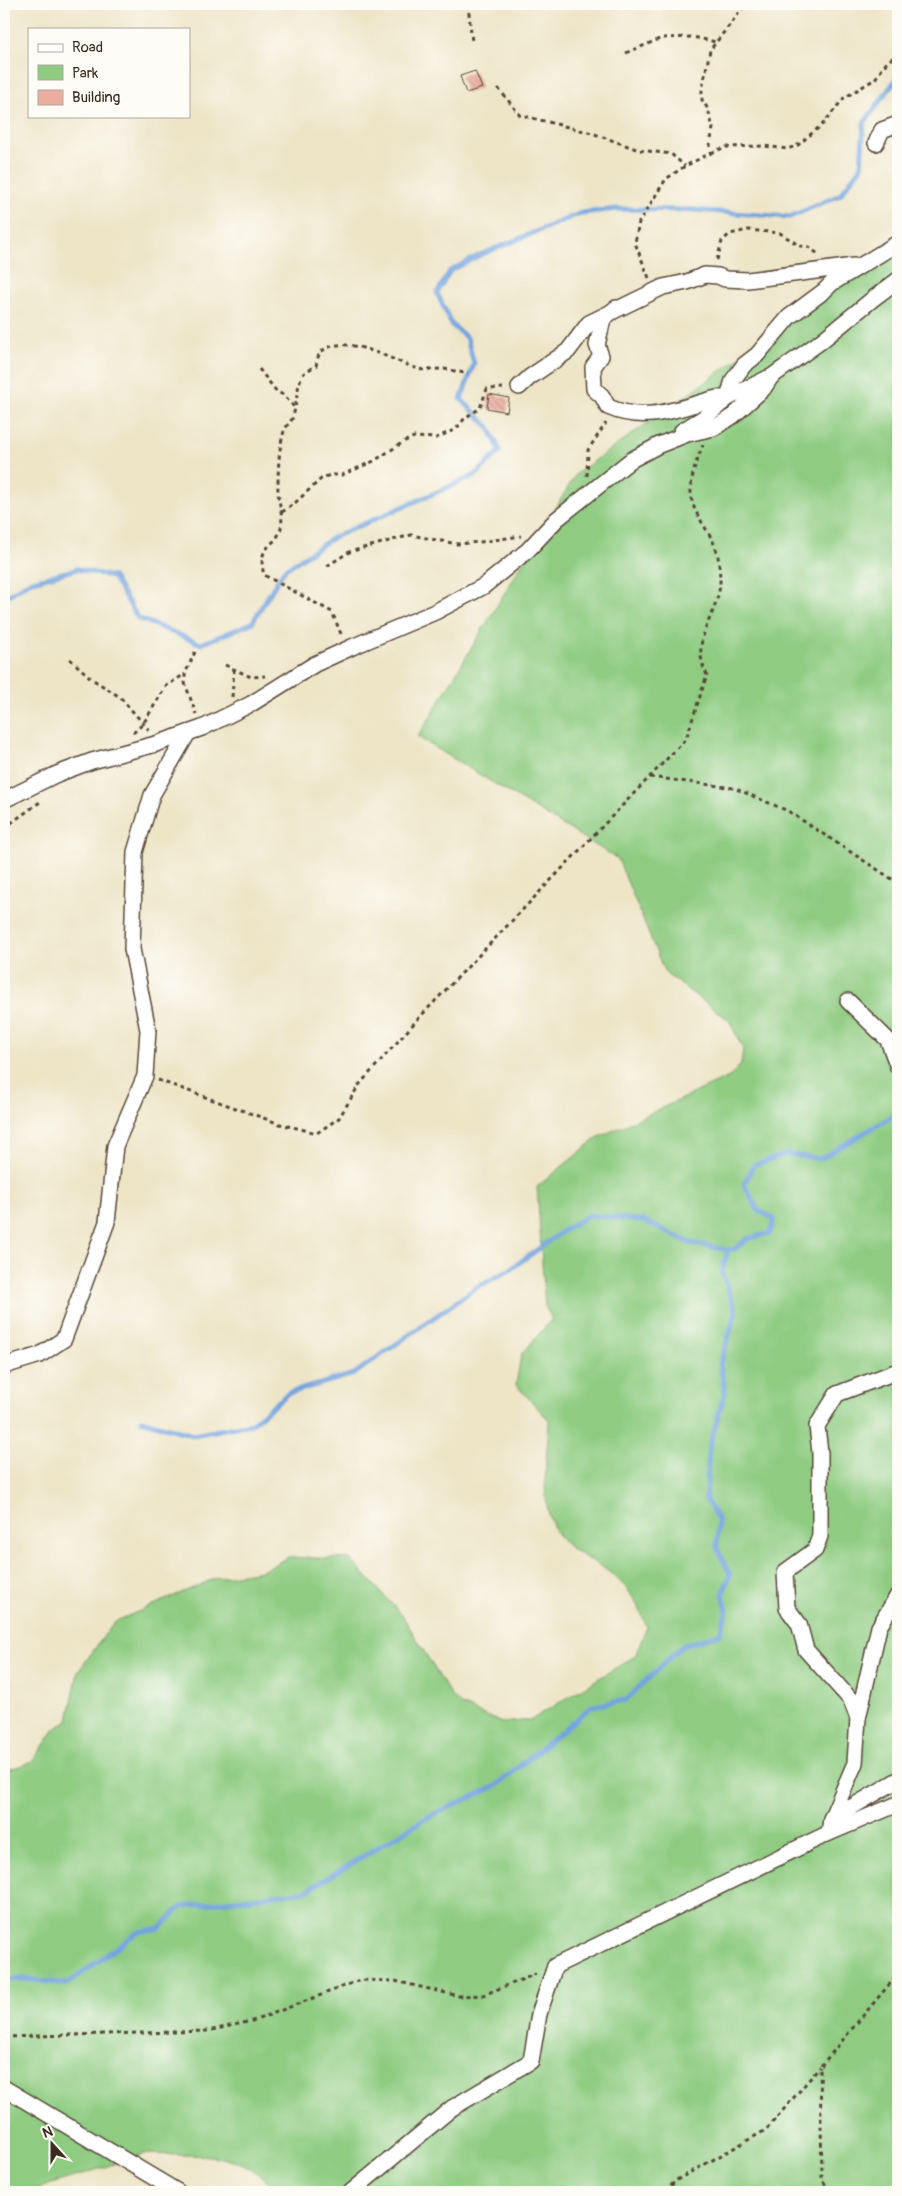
<svg xmlns="http://www.w3.org/2000/svg" width="902" height="2196" viewBox="0 0 902 2196" font-family="Pangolin,sans-serif">
  <style>
    .green { fill: #8fcc82; stroke: #657b50 }
    .lines { fill: none; stroke-linecap: round; stroke-linejoin: round }
    .stream { stroke: #74a4de; stroke-width: 5 }
    .building { fill: url(#building-back-hatch) }
    .street-casing { stroke: #564637; stroke-width: 18 }
    .path { stroke: #564637; stroke-width: 3; stroke-dasharray: 4 4; stroke-linecap: butt }
    .street { stroke: #fff; stroke-width: 15 }
  </style>
  <defs>
    <pattern id="building-back-hatch" width="6" height="6" patternUnits="userSpaceOnUse" patternTransform="scale(1.25)"><rect width="6" height="6" fill="#ebad9e"/><path d="M-1 5l2 2M0 0l6 6M5-1l2 2" fill="none" stroke="#c08d80"/></pattern>
  </defs>
  <rect width="100%" height="100%" fill="#fdfcf7"/>
  <filter id="ink" filterUnits="userSpaceOnUse"><feTurbulence type="fractalNoise" baseFrequency=".02" numOctaves="2"/><feDisplacementMap in="SourceGraphic" scale="10" xChannelSelector="R" yChannelSelector="G"/><feConvolveMatrix kernelMatrix="1 2 1 2 8 2 1 2 1" color-interpolation-filters="sRGB"/></filter>
  <filter id="wash" filterUnits="userSpaceOnUse"><feTurbulence type="fractalNoise" baseFrequency=".0096" numOctaves="4" result="noise"/><feDisplacementMap in="SourceGraphic" scale="20" xChannelSelector="R" yChannelSelector="G"/><feGaussianBlur stdDeviation="1.12" result="paint"/><feColorMatrix in="noise" values="0 0 0 0 0 0 0 0 0 0 0 0 0 0 0 0 0 1.4 0 .05"/><feComposite in="paint" operator="in"/></filter>
  <g filter="url(#wash)">
    <rect width="100%" height="100%" fill="#eee5c7"/>
    <path class="green" d="M 898,245 L 898,2192 L 283,2192 L 244,2164 L 213,2156 L 145,2154 L 27,2192 L 4,2192 L 4,1771 L 32,1762 L 55,1729 L 68,1720 L 78,1672 L 114,1622 L 216,1578 L 262,1571 L 288,1557 L 350,1559 L 402,1615 L 450,1694 L 461,1705 L 502,1723 L 531,1720 L 635,1656 L 647,1627 C 639,1607 631,1590 614,1576 C 594,1558 565,1553 553,1526 C 539,1494 548,1453 549,1420 L 516,1385 L 521,1355 L 552,1319 L 545,1306 L 537,1187 L 597,1138 L 731,1076 L 741,1064 L 743,1049 L 729,1020 L 665,973 L 618,859 L 418,737 L 576,474 Z"/>
    <g class="lines">
      <g class="stream">
        <path d="M 4,598 L 29,582 L 77,569 L 113,577 L 138,618 L 201,644 L 252,623 L 284,570 L 334,537 L 476,475 L 500,451 L 489,427 L 461,399 L 474,364 L 467,338 L 452,325 L 437,293 L 450,271 L 480,255 L 581,213 L 617,209 L 693,210 L 790,217 L 840,195 L 861,167 L 864,123 L 898,77"/>
        <path d="M 141,1420 L 193,1435 L 251,1424 L 289,1393 L 354,1374 L 477,1287 L 508,1271 L 563,1231 L 589,1215 L 644,1221 L 690,1243 L 728,1250 L 735,1249 L 747,1239 L 770,1233 L 774,1219 L 758,1210 L 744,1184 L 754,1165 L 787,1154 L 820,1159 L 898,1113"/>
        <path d="M 4,1980 L 25,1979 L 67,1984 L 138,1932 L 160,1928 L 181,1907 L 306,1891 L 430,1816 L 496,1786 L 592,1706 L 626,1700 L 682,1646 L 720,1634 L 727,1611 L 723,1594 L 730,1574 L 717,1548 L 718,1520 L 706,1500 L 709,1448 L 725,1392 L 720,1364 L 736,1312 L 722,1272 L 728,1250"/>
      </g>
    </g>
    <g id="blocks">
      <g class="building">
        <path d="M 475,71 L 482,88 L 466,93 L 460,76 Z"/>
        <path d="M 489,394 L 509,398 L 507,412 L 487,408 Z"/>
      </g>
    </g>
  </g>
  <g filter="url(#ink)">
    <use href="#blocks" fill-opacity="0" stroke="#564637" stroke-width="1"/>
    <g class="lines">
      <g class="street-casing">
        <g id="street">
          <path d="M 876,143 L 882,130 L 898,124"/>
          <path d="M 616,308 L 603,319 L 597,345 L 601,356 L 593,367 L 594,389 L 602,396 L 608,407 C 647,424 678,408 717,398 L 728,398 L 733,380 L 744,365 L 757,355 L 789,317 L 824,291 L 832,283 L 898,243"/>
          <path d="M 519,387 L 530,377 L 568,351 L 589,323 L 663,287 L 687,282 L 705,275 L 718,276 L 725,279 L 748,280 L 854,266"/>
          <path d="M 682,431 L 705,417 L 728,398 L 768,378"/>
          <path d="M 4,800 L 57,774 L 92,761 L 156,744 L 202,728 L 251,704 L 315,664 L 352,647 L 435,612 L 484,586 L 528,550 L 557,519 L 631,460 L 659,445 L 687,434 L 714,428 L 733,416 L 763,389 L 771,377 L 820,342 L 874,298 L 898,280"/>
          <path d="M 848,1001 L 888,1040 L 898,1067"/>
          <path d="M 4,1366 L 40,1355 L 64,1339 L 107,1222 L 115,1146 L 145,1076 L 148,1030 L 132,949 L 135,852 L 152,795 L 188,733"/>
          <path d="M 858,1718 L 851,1700 L 806,1650 L 799,1624 L 787,1608 L 785,1572 L 815,1550 L 820,1536 L 820,1453 L 817,1426 L 837,1394 L 898,1371"/>
          <path d="M 831,1819 L 898,1780"/>
          <path d="M 829,1833 L 831,1819 L 855,1763 L 858,1718 L 879,1627 L 898,1595"/>
          <path d="M 4,2088 L 178,2192"/>
          <path d="M 351,2192 L 452,2108 L 531,2061 L 539,2014 L 555,1966 L 829,1833 L 898,1804"/>
        </g>
      </g>
      <g class="path">
        <path d="M 468,4 L 472,42"/>
        <path d="M 894,4 L 898,12"/>
        <path d="M 626,53 L 662,38 L 693,37 L 716,42"/>
        <path d="M 498,88 L 520,115 L 592,133 L 639,150 L 671,154 L 685,166"/>
        <path d="M 711,153 L 725,147 L 764,146 L 788,149 L 798,145 L 823,124 L 844,98 L 875,79 L 887,62 L 898,54"/>
        <path d="M 717,260 L 722,241 L 730,234 L 748,230 L 780,233 L 800,246 L 809,247 L 818,254"/>
        <path d="M 649,278 L 635,243 L 639,222 L 666,179 L 685,166 L 711,153 L 710,145 L 713,128 L 708,109 L 702,100 L 702,90 L 710,50 L 746,4"/>
        <path d="M 259,369 L 277,392 L 284,395 L 294,407"/>
        <path d="M 587,476 L 588,450 L 606,423"/>
        <path d="M 282,512 L 296,502 L 322,478 L 330,475 L 342,475 L 374,461 L 405,441 L 414,437 L 436,438 L 456,429 L 465,418 L 480,408 L 487,389 L 503,388"/>
        <path d="M 327,566 L 349,552 L 411,535 L 457,544 L 480,542 L 521,536"/>
        <path d="M 341,634 L 332,612 L 264,575 C 256,543 276,549 281,528 C 284,513 277,500 278,486 C 278,471 279,442 285,429 C 287,425 290,423 292,419 C 297,406 296,391 301,378 C 304,371 310,369 316,366 C 317,361 318,355 321,352 C 344,331 394,362 419,369 C 426,371 434,369 442,369 C 450,369 459,373 468,373"/>
        <path d="M 195,652 L 185,674 L 185,683 L 196,714"/>
        <path d="M 70,659 L 92,679 L 120,697 L 149,730"/>
        <path d="M 225,665 L 251,677 L 265,676"/>
        <path d="M 232,697 L 234,670"/>
        <path d="M 133,733 L 143,724 L 166,686 L 185,674"/>
        <path d="M 650,777 L 734,788 L 788,811 L 898,883"/>
        <path d="M 4,828 L 40,802"/>
        <path d="M 158,1080 L 280,1124 L 317,1133 L 339,1118 L 359,1085 L 416,1021 L 686,739 L 707,675 C 687,637 722,614 720,576 C 719,568 719,557 716,549 C 710,530 692,514 691,494 C 690,478 697,459 703,445"/>
        <path d="M 4,2037 L 208,2031 L 256,2020 L 360,1980 L 395,1981 L 459,1996 L 483,1995 L 536,1974"/>
        <path d="M 666,2192 L 675,2181 L 766,2130 L 820,2067"/>
        <path d="M 829,2192 L 822,2178 L 820,2067 L 898,1974"/>
      </g>
      <use href="#street" class="street"/>
    </g>
  </g>
  <rect width="902" height="2196" fill="none" stroke="#fdfcf7" stroke-width="20"/>
  <rect x="28" y="28" width="162" height="90" fill="#fdfcf7" stroke="#afa8a0"/>
  <rect x="38" y="44" width="25" height="8" fill="#ffffff" stroke="#afa8a0"/>
  <text x="72" y="52" font-size="15" fill="#3b2a1e">Road</text>
  <rect x="38" y="65" width="25" height="15" fill="#8fcc82" stroke="#afa8a0"/>
  <text x="72" y="78" font-size="15" fill="#3b2a1e">Park</text>
  <rect x="38" y="90" width="25" height="15" fill="#ebad9e" stroke="#afa8a0"/>
  <text x="72" y="102" font-size="15" fill="#3b2a1e">Building</text>
  <g transform="translate(52 2144) rotate(339)" stroke="#fdfcf7" stroke-width="4" paint-order="stroke">
  <path d="M0-4L9 19L0 12L-9 19Z" fill="#3b2a1e"/>
  <text y="-8" font-size="14" font-weight="bold" text-anchor="middle" fill="#3b2a1e">N</text>
  </g>
</svg>
